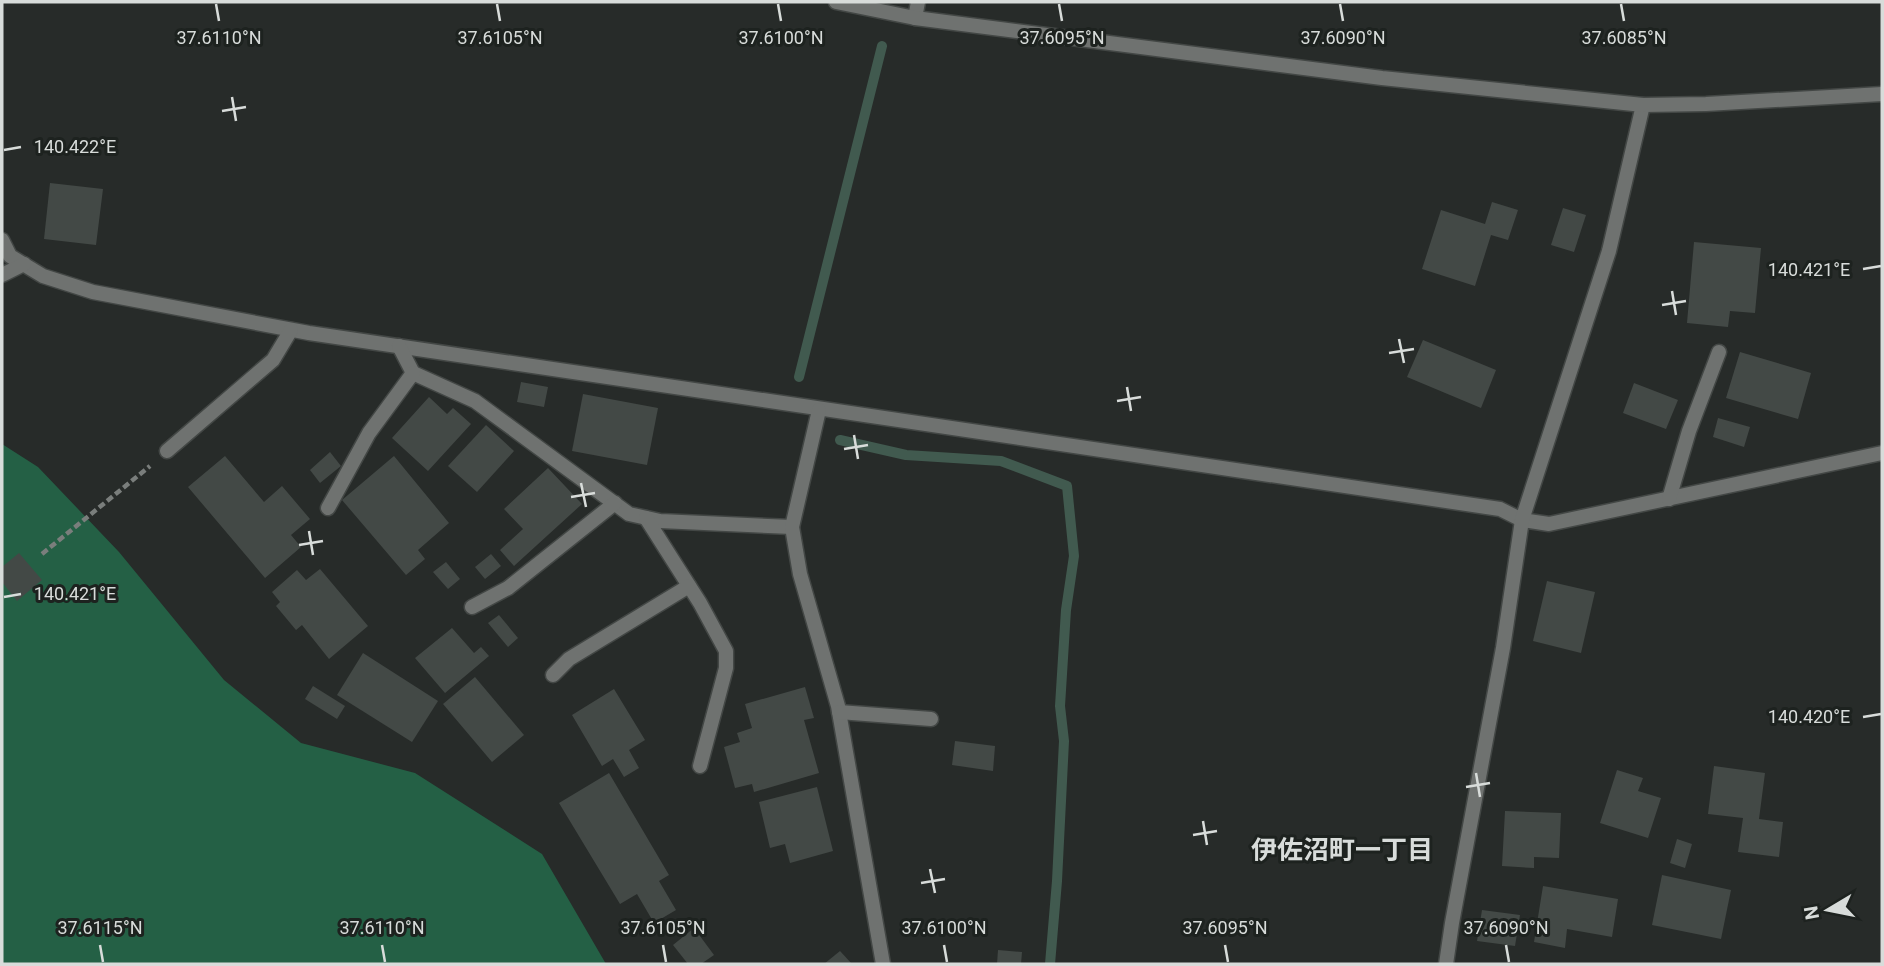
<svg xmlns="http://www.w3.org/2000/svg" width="1884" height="966" viewBox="0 0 1884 966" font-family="Roboto,'Noto Sans JP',sans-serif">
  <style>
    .forest { fill: #246045 }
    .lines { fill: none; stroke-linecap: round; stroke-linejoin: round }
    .stream { stroke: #415a4f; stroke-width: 10 }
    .building { fill: #434946 }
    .minor-casing { stroke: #434745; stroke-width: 17 }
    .tertiary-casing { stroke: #434745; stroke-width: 17 }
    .path { stroke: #7a7e7c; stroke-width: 4.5; stroke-dasharray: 7 3.5; stroke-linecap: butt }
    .minor { stroke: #6f7270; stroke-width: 14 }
    .tertiary { stroke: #6f7270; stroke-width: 14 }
    .ticks { fill: none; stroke: #d8dcda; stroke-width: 2.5 }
    .labels { text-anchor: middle; stroke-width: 6; stroke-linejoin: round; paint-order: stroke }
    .neighbourhood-label { font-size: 26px; font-weight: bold; fill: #d8dcda; stroke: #1d221f }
    .ticks-label { font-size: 18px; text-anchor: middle; fill: #d8dcda; stroke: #1d221f; stroke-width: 6; stroke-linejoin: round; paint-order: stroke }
  </style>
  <rect width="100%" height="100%" fill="#272b29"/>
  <path class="forest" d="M 2,444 L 38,467 L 119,552 L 224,680 L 301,743 L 415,773 L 542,854 L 606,964 L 2,964 Z"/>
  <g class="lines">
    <g class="stream">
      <path d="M 799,377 L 882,46"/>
      <path d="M 840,440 L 906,455 L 1001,461 L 1067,486 L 1074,556 L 1066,610 L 1060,706 L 1064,741 L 1057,881 L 1050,964"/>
    </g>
  </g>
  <g class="building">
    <path d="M 50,183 L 103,189 L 96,245 L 44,239 Z"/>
    <path d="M 1492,202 L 1518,210 L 1508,240 L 1491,235 L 1475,286 L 1422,269 L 1441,210 L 1485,224 Z"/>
    <path d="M 1563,208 L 1586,215 L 1574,252 L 1551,245 Z"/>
    <path d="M 1694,242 L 1761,248 L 1755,313 L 1730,311 L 1728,327 L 1687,323 Z"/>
    <path d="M 1423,340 L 1496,370 L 1481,408 L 1407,377 Z"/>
    <path d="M 1740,352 L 1811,373 L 1798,419 L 1726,398 Z"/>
    <path d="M 521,382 L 548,387 L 544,407 L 517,402 Z"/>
    <path d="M 1634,383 L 1678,400 L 1666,429 L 1623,413 Z"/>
    <path d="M 583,394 L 658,408 L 647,465 L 572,451 Z"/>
    <path d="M 429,397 L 447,414 L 453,408 L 471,424 L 428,471 L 392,438 Z"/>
    <path d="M 1718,418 L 1750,427 L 1744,447 L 1713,437 Z"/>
    <path d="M 486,425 L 514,451 L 477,492 L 448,466 Z"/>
    <path d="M 330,452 L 341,466 L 320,483 L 310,470 Z"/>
    <path d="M 225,456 L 264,502 L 282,486 L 310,519 L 291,535 L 301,547 L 265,578 L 188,487 Z"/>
    <path d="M 394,456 L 449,523 L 418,550 L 425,559 L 406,575 L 342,500 Z"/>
    <path d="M 548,468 L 582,504 L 514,566 L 500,550 L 523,529 L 504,509 Z"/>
    <path d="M 19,553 L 42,580 L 17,601 L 2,582 L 2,567 Z"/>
    <path d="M 491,554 L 501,566 L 485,579 L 475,567 Z"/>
    <path d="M 446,562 L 460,579 L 448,589 L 433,572 Z"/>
    <path d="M 320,569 L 368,626 L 329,659 L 302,625 L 296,630 L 276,606 L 280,602 L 272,592 L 297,570 L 306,580 Z"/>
    <path d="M 1547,581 L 1595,592 L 1581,653 L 1533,641 Z"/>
    <path d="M 499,615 L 518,638 L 508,647 L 488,623 Z"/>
    <path d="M 452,628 L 474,653 L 481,647 L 489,656 L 445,693 L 415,658 Z"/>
    <path d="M 363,653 L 438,701 L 412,742 L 337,695 Z"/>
    <path d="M 475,677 L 524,735 L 492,762 L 443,704 Z"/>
    <path d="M 313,686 L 345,706 L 337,719 L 305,699 Z"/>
    <path d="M 805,687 L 814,718 L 804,720 L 819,773 L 754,792 L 752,784 L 735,788 L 724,747 L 740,742 L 737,733 L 752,728 L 745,704 Z"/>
    <path d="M 614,689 L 645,740 L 629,750 L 639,768 L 624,777 L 613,759 L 602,766 L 572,715 Z"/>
    <path d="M 955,741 L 995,746 L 993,771 L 952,765 Z"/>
    <path d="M 1714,766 L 1765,773 L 1759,819 L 1783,822 L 1779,857 L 1738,852 L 1743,818 L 1708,814 Z"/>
    <path d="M 1617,770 L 1643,778 L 1638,791 L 1661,798 L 1648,838 L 1600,823 Z"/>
    <path d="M 609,773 L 669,875 L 659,881 L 676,910 L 654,923 L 637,894 L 620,904 L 559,803 Z"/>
    <path d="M 817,787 L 833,851 L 790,863 L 785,844 L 770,848 L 759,802 Z"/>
    <path d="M 1505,811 L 1561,813 L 1559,858 L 1534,857 L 1534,868 L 1502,866 Z"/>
    <path d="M 1677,839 L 1692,844 L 1685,868 L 1670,863 Z"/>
    <path d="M 1662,875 L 1731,890 L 1721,939 L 1652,925 Z"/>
    <path d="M 1543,886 L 1618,899 L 1612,937 L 1567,929 L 1565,948 L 1534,942 Z"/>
    <path d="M 1482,910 L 1520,915 L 1515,946 L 1477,941 Z"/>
    <path d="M 694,928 L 714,955 L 701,964 L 688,964 L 673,945 Z"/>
    <path d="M 998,950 L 1022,952 L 1021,964 L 997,964 Z"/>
    <path d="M 840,951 L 852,964 L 824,964 Z"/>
  </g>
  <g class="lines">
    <g class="minor-casing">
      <g id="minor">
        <path d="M 915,18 L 918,2"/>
        <path d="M 2,240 L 10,256 L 43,276 L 93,292 L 309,333 L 1500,509 L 1522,520 L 1549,524 L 1882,453"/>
        <path d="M 2,275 L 24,264"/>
        <path d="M 399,346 L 413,373 L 475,401 L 629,514 L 660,521 L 792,527"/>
        <path d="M 819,410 L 792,527 L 800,574 L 838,706 L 883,964"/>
        <path d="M 167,451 L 273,360 L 291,330"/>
        <path d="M 1669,499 L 1689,431 L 1719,352"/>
        <path d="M 328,508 L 369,433 L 413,373"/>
        <path d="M 646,518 L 700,603 L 726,651 L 726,668 L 700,766"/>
        <path d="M 472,607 L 508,588 L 615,503"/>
        <path d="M 553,675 L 569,659 L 689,586"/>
        <path d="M 839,712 L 931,719"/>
        <path d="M 1446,964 L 1452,923 L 1503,648 L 1522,520 L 1609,251 L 1643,105"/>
      </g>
    </g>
    <g class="tertiary-casing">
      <path id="tertiary" d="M 836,2 L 915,18 L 1382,78 L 1643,105 L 1706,104 L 1882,94"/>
    </g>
    <path class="path" d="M 42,554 L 150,466"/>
    <use href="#minor" class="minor"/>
    <use href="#tertiary" class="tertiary"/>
  </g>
  <path class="ticks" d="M 216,4 L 219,21M 497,4 L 500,21M 778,4 L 781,21M 1059,4 L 1062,21M 1340,4 L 1343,21M 1621,4 L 1624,21M 232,97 L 236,121M 222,111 L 246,107M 4,150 L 21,147M 1863,269 L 1881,266M 1672,291 L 1676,315M 1662,305 L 1686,301M 1399,339 L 1404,363M 1389,353 L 1414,349M 1127,387 L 1131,411M 1117,401 L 1141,397M 854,435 L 858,459M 844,449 L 868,445M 581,483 L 586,507M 571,497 L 595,493M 309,531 L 313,555M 299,545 L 323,541M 4,597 L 21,594M 1863,717 L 1881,714M 1476,773 L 1480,797M 1466,787 L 1490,783M 1203,821 L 1207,845M 1193,835 L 1217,831M 930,869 L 935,893M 921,883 L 945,879M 100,945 L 103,962M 382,945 L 385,962M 663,945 L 666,962M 944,945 L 947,962M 1225,945 L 1228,962M 1506,945 L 1509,962"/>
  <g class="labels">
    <g class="neighbourhood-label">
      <text x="1342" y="859">伊佐沼町一丁目</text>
    </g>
  </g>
  <g class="ticks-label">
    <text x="219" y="44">37.6110°N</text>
    <text x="500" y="44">37.6105°N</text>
    <text x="781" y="44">37.6100°N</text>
    <text x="1062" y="44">37.6095°N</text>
    <text x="1343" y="44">37.6090°N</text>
    <text x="1624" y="44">37.6085°N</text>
    <text x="75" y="153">140.422°E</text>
    <text x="1809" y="276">140.421°E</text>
    <text x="75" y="600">140.421°E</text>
    <text x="1809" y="723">140.420°E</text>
    <text x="100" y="934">37.6115°N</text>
    <text x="382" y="934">37.6110°N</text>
    <text x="663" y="934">37.6105°N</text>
    <text x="944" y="934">37.6100°N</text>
    <text x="1225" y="934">37.6095°N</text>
    <text x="1506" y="934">37.6090°N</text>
  </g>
  <rect width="1884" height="966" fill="none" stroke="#d8dcda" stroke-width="7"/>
  <g transform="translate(1828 910) rotate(260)" stroke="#1d221f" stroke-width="5" paint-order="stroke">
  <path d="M0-5L12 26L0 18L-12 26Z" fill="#d8dcda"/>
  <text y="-10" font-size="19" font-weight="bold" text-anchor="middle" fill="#d8dcda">N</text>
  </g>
</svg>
